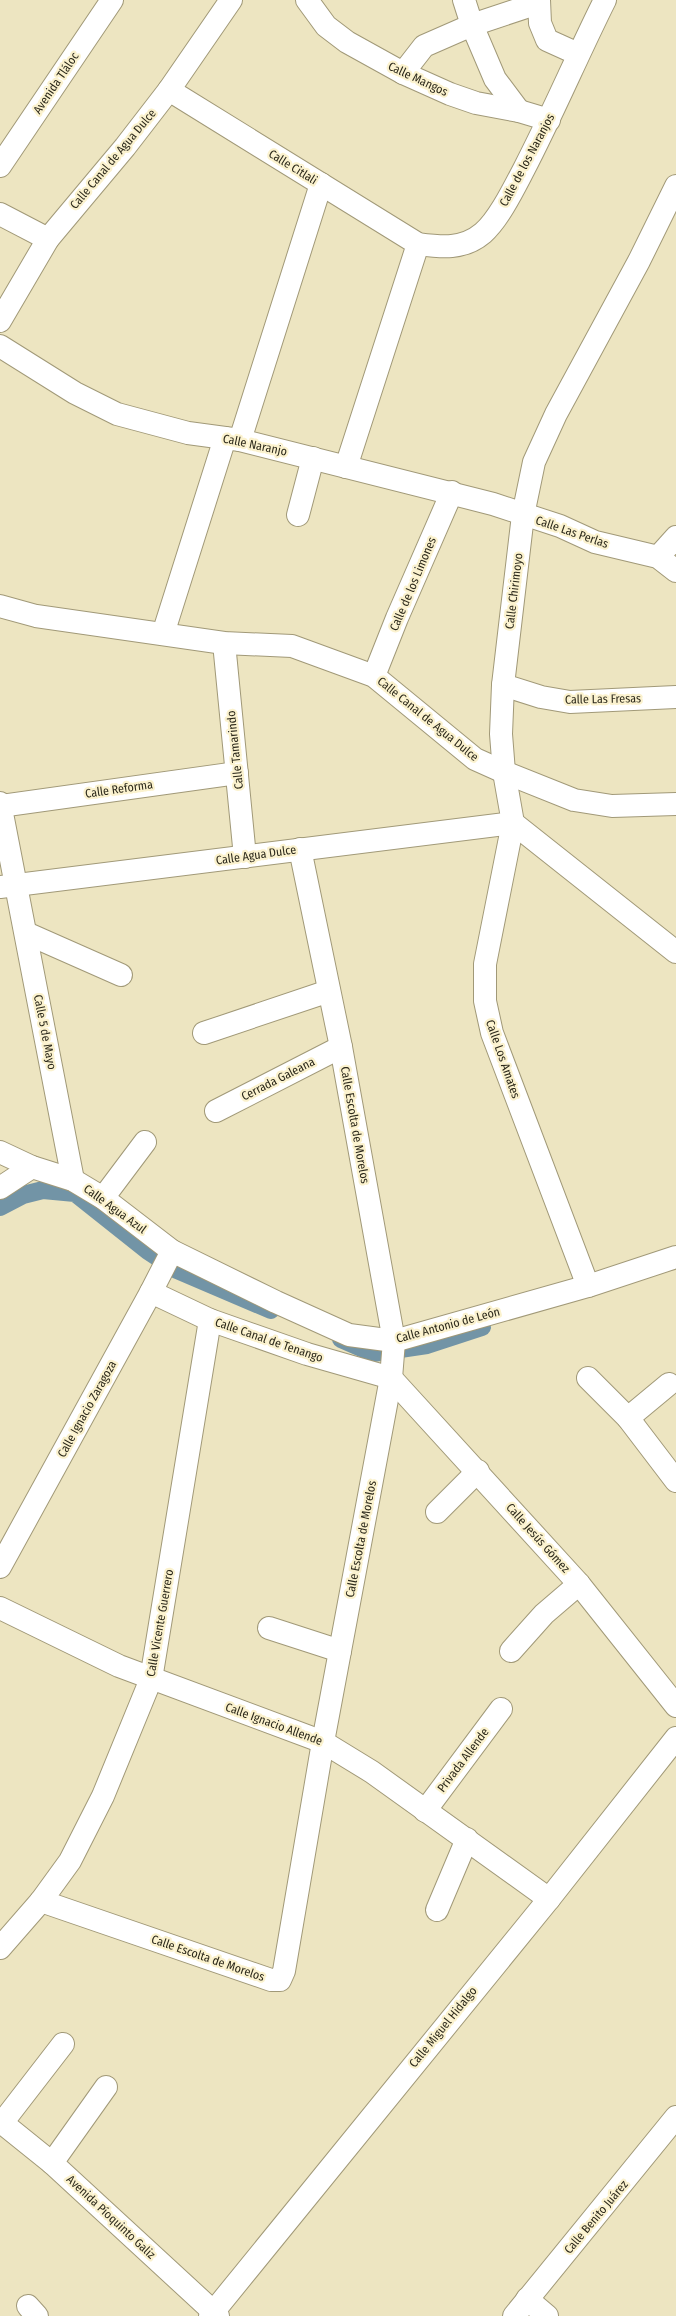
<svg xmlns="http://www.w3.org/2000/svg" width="676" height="2316" viewBox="0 0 676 2316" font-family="'Fira Sans Condensed',sans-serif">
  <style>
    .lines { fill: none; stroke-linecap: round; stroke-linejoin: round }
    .canal { stroke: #7294a6; stroke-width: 18 }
    .minor-casing { stroke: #a19978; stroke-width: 24 }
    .minor { stroke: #fff; stroke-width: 22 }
    .labels { text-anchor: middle; stroke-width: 4.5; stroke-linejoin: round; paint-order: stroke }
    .street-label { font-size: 12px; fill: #2c291b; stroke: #fbf2ce }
  </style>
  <rect width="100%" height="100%" fill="#ede5c1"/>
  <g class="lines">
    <g class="canal">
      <path d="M 0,1207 L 23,1195 L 43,1190 L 75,1193 L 148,1251 L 177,1270 L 271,1310"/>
      <path d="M 341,1339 L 373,1353 L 427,1345 L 482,1327"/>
    </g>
    <g class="minor-casing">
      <g id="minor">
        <path d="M 307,0 L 326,26 L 347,42 L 403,73 L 450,94 L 476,103 L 519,111 L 549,120"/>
        <path d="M 464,0 L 472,25 L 495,79 L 519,111"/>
        <path d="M 539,0 L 540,23 L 547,40 L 578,54"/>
        <path d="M 403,73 L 424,46 L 472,25 L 538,3"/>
        <path d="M 169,90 L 418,244 C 441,247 463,250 483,233 C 499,219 514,188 524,169 C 553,113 577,56 605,0"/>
        <path d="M 0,166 L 112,0"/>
        <path d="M 0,214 L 48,239"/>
        <path d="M 0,321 L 48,239 L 125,147 L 169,90 L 231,0"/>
        <path d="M 0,346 L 75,393 L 117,414 L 188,433 L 240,440 L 493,504 L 560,526 L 595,542 L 658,557 L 676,571"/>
        <path d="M 240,440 L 321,184"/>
        <path d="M 346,467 L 418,244"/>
        <path d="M 298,515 L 313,458"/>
        <path d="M 658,557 L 676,537"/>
        <path d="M 0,606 L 36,616 L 224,643 L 292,646 L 374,676 L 475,759 L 504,772 L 574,800 L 612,806 L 676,804"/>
        <path d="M 163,634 L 225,438"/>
        <path d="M 224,643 L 245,857"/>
        <path d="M 374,676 L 397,618 L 452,492"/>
        <path d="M 503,685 L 541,697 L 570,702 L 676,697"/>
        <path d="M 0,803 L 73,1180"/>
        <path d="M 0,806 L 237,773"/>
        <path d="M 513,823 L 676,952"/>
        <path d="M 0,887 L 513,823"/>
        <path d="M 26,933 L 121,975"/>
        <path d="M 204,1033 L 329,991"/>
        <path d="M 216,1111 L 341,1047"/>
        <path d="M 0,1152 L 32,1167 L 73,1180 L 103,1198 L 172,1251 L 276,1302 L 349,1335 L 394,1341 L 588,1286 L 676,1257"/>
        <path d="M 0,1188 L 32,1167"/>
        <path d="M 103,1198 L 145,1142"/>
        <path d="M 588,1286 L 492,1033 L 485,1001 L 485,964 L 513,823 L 504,772 L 501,734 L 503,685 L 523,515 L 534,462 L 556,414 L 639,261 L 676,186"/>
        <path d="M 151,1292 L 210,1320 L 307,1354 L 391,1378 L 579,1584 L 676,1706"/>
        <path d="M 588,1378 L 628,1418 L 676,1481"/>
        <path d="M 628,1418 L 669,1384"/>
        <path d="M 437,1512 L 478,1471"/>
        <path d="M 0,1567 L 151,1292 L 172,1251"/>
        <path d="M 0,1608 L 119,1666 L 323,1742 L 372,1772 L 549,1899"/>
        <path d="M 269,1628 L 340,1651"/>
        <path d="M 511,1651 L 544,1614 L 579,1584"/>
        <path d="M 425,1811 L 501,1709"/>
        <path d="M 41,1901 L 271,1980 L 280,1980 L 284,1971 L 323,1742 L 391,1378 L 394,1341 L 341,1047 L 300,849"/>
        <path d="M 437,1910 L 467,1839"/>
        <path d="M 0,1948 L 41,1901 L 70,1861 L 103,1796 L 151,1679 L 210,1320"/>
        <path d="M 0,2121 L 52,2163 L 218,2316"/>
        <path d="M 2,2123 L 63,2044"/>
        <path d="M 52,2163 L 106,2087"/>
        <path d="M 527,2299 L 547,2316"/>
        <path d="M 28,2306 L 37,2316"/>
        <path d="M 210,2316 L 549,1899 L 676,1738"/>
        <path d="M 514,2316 L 676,2117"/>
      </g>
    </g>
    <use href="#minor" class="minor"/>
  </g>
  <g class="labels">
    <g class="street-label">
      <text transform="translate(418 79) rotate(25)" y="4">Calle Mangos</text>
      <text transform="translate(56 83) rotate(-56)" y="4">Avenida Tláloc</text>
      <text transform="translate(113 159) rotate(-50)" y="4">Calle Canal de Agua Dulce</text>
      <text transform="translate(527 160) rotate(-62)" y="4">Calle de los Naranjos</text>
      <text transform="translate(293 167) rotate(32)" y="4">Calle Citlali</text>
      <text transform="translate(255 445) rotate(12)" y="4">Calle Naranjo</text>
      <text transform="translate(572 532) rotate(19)" y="4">Calle Las Perlas</text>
      <text transform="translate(413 584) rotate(-67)" y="4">Calle de los Limones</text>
      <text transform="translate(514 591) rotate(-83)" y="4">Calle Chirimoyo</text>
      <text transform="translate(603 699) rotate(-1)" y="4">Calle Las Fresas</text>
      <text transform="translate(428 719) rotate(39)" y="4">Calle Canal de Agua Dulce</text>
      <text transform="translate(235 750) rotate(-96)" y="4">Calle Tamarindo</text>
      <text transform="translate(119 789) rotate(-8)" y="4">Calle Reforma</text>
      <text transform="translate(256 855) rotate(-8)" y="4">Calle Agua Dulce</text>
      <text transform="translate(45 1032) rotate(79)" y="4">Calle 5 de Mayo</text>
      <text transform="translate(503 1059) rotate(71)" y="4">Calle Los Amates</text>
      <text transform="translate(278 1079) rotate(-27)" y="4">Cerrada Galeana</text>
      <text transform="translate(355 1125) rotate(80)" y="4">Calle Escolta de Morelos</text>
      <text transform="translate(115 1209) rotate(36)" y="4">Calle Agua Azul</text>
      <text transform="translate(448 1325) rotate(-15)" y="4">Calle Antonio de León</text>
      <text transform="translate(269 1340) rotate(19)" y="4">Calle Canal de Tenango</text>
      <text transform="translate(87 1409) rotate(-61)" y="4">Calle Ignacio Zaragoza</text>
      <text transform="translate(538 1538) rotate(48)" y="4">Calle Jesús Gómez</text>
      <text transform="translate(361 1539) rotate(-79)" y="4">Calle Escolta de Morelos</text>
      <text transform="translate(160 1623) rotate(-80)" y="4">Calle Vicente Guerrero</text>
      <text transform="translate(274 1724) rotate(20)" y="4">Calle Ignacio Allende</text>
      <text transform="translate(463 1760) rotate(-53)" y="4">Privada Allende</text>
      <text transform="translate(208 1958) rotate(19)" y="4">Calle Escolta de Morelos</text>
      <text transform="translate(443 2027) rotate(-51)" y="4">Calle Miguel Hidalgo</text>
      <text transform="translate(111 2217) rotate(43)" y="4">Avenida Píoquinto Galiz</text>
      <text transform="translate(596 2217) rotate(-50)" y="4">Calle Benito Juárez</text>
    </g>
  </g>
</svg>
